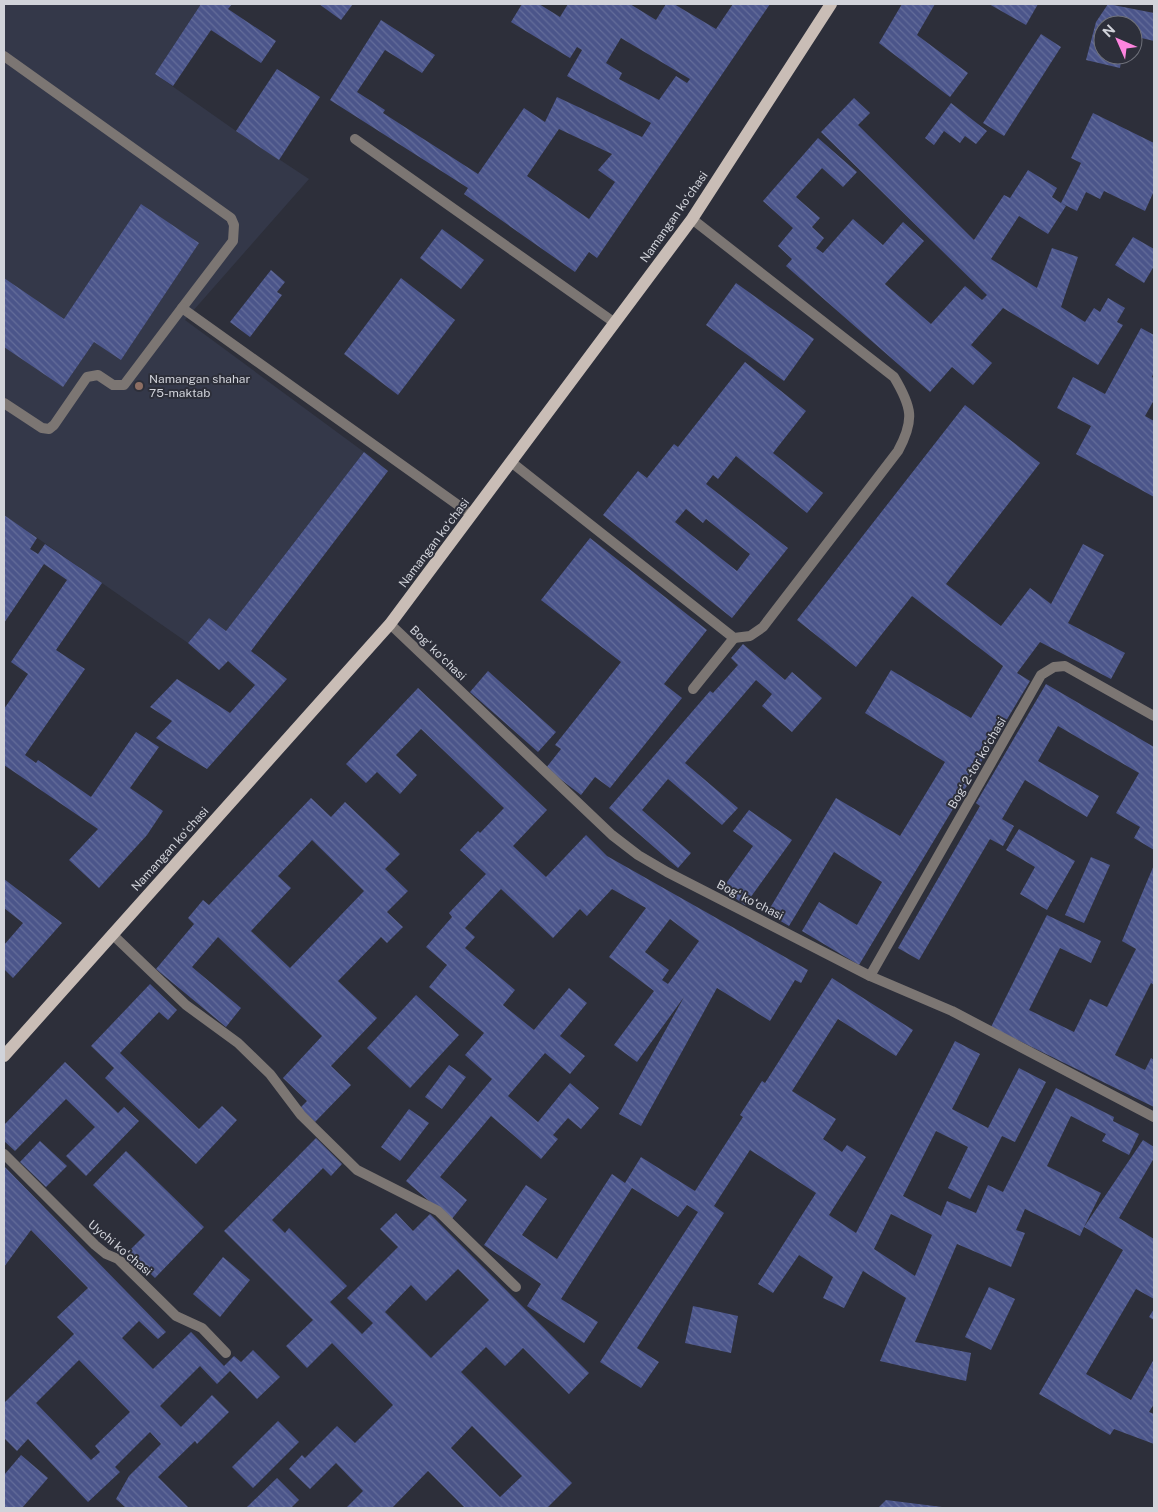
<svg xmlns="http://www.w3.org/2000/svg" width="1158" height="1512" viewBox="0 0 1158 1512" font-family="'Public Sans',sans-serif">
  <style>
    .built { fill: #343849 }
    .building { fill: url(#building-back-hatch); fill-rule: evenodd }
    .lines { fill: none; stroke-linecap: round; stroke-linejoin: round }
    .lane { stroke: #7c7673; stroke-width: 10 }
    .street { stroke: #7c7673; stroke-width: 10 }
    .primary { stroke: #c9bdb6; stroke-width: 12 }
    .education-dot { fill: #8d6e63; stroke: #2d2f3a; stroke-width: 2 }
    .labels { text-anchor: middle; stroke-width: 4; stroke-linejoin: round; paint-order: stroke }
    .street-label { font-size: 12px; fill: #d1d3da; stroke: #2d2f3a }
    .poi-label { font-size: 12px; fill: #d1d3da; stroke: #2d2f3a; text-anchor: start }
  </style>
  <defs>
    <pattern id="building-back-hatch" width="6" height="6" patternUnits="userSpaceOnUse" patternTransform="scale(1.25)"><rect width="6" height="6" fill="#4b558a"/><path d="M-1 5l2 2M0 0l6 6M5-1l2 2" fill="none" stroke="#646d9a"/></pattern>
  </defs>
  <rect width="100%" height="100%" fill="#2d2f3a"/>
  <path class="built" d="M 4,4 L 201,4 L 155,74 L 236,131 L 309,179 L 185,320 L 364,452 L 226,631 L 209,618 L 188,643 L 23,528 L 4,554 Z"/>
  <g class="building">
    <path d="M 201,4 L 232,4 L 228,9 L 276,41 L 261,63 L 211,30 L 173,86 L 155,74 Z"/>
    <path d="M 319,4 L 353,4 L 341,20 Z"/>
    <path d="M 522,4 L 539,4 L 560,17 L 568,4 L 630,4 L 656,20 L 666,4 L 674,4 L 716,29 L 733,4 L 770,4 L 597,258 L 589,252 L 575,272 L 464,194 L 468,188 L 330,100 L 381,20 L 435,55 L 422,73 L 385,50 L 357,92 L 385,110 L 383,113 L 478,174 L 524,108 L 545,122 L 557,97 L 642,137 L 651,123 L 567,76 L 582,50 L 577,47 L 570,58 L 511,22 ZM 621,38 L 690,79 L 687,83 L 676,76 L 659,100 L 619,79 L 622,73 L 606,63 ZM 559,129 L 612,154 L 598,170 L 615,182 L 589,219 L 527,176 Z"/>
    <path d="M 902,4 L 935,4 L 917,35 L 968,73 L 950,97 L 879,43 Z"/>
    <path d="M 989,4 L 1038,4 L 1026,25 Z"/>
    <path d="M 1108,4 L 1154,13 L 1154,41 L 1133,36 L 1133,25 L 1103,25 L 1103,55 L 1122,55 L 1120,68 L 1086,60 L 1096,22 Z"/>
    <path d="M 1041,34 L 1061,47 L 1004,136 L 983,123 Z"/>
    <path d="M 277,69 L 320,97 L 279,160 L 236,131 Z"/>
    <path d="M 854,98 L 870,113 L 858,125 L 974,240 L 1004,195 L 1010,198 L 1028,170 L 1057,188 L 1052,197 L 1061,203 L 1081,163 L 1071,158 L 1093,113 L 1154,143 L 1154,191 L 1145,211 L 1104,191 L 1100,199 L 1086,192 L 1077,211 L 1061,203 L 1066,206 L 1048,234 L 1019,216 L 991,259 L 1037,288 L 1052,248 L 1078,257 L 1061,307 L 1085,322 L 1094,308 L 1100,312 L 1108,298 L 1125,308 L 1117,322 L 1123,325 L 1098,365 L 1003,308 L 971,345 L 992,363 L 973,385 L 952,367 L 930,392 L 786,266 L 792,259 L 778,246 L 793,228 L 763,201 L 818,138 L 857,172 L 843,187 L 822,168 L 796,197 L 820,218 L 812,227 L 824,238 L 816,248 L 823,253 L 853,219 L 883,245 L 903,222 L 924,241 L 885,284 L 931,324 L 965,286 L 982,300 L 987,295 L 821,132 Z"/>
    <path d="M 951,103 L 987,131 L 976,144 L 965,136 L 960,143 L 944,131 L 934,145 L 925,138 Z"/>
    <path d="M 141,204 L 199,243 L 121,360 L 94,342 L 63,387 L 4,347 L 4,278 L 64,319 Z"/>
    <path d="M 442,229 L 484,260 L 461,289 L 420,258 Z"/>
    <path d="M 1133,237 L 1154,249 L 1154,266 L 1144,283 L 1115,265 Z"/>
    <path d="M 271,270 L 285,282 L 277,292 L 282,295 L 250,337 L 230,322 Z"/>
    <path d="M 401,278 L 455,320 L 398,395 L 344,354 Z"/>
    <path d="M 736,283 L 814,339 L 784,381 L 706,325 Z"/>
    <path d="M 1141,328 L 1154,335 L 1154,372 L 1152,377 L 1154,378 L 1154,400 L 1145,416 L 1154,421 L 1154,497 L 1076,454 L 1091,426 L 1057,408 L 1073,377 L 1105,394 Z"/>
    <path d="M 745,362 L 806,411 L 773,453 L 823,493 L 807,513 L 736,456 L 718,479 L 713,475 L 706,484 L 788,548 L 732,618 L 603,515 L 638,471 L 647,478 L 674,444 L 678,447 ZM 686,509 L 703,523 L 706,519 L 750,554 L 737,571 L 675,522 Z"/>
    <path d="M 965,405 L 1040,463 L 946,584 L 1001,626 L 1030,588 L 1051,604 L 1083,544 L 1104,555 L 1068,623 L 1125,653 L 1111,679 L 1040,642 L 1017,673 L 1030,681 L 859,965 L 802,931 L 819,902 L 857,925 L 882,882 L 834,852 L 789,926 L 767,913 L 836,798 L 900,836 L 945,762 L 865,713 L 891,670 L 971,718 L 1003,666 L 912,596 L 856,667 L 797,620 Z"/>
    <path d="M 364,452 L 388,471 L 251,651 L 287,679 L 207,769 L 156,738 L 172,721 L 150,707 L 177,679 L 230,713 L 255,685 L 228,661 L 219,670 L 188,643 L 209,618 L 226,631 Z"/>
    <path d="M 4,515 L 37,538 L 30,549 L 38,554 L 45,544 L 102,583 L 56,650 L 85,669 L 25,755 L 36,763 L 38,760 L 91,797 L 136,732 L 159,747 L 130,788 L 163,811 L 147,835 L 99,888 L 69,860 L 98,829 L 4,765 L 4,709 L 28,674 L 11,662 L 67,580 L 44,564 L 4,623 Z"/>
    <path d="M 590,538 L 707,630 L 664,684 L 682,698 L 610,788 L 595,777 L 581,795 L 546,768 L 561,749 L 555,745 L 621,662 L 541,600 Z"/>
    <path d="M 743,644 L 785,680 L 792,672 L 822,698 L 792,732 L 762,706 L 772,694 L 756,680 L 685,763 L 738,808 L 722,825 L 668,779 L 642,810 L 691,853 L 678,868 L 609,808 L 710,691 L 713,693 L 738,665 L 731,658 Z"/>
    <path d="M 488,671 L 556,732 L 538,752 L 470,692 Z"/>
    <path d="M 1046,684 L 1154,747 L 1154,850 L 1134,838 L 1140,827 L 1116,813 L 1139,773 L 1058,726 L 1038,761 L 1099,796 L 1087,817 L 1025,780 L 1002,819 L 1014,826 L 1003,846 L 990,839 L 919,960 L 898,948 L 980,806 L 976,803 Z"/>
    <path d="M 418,688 L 547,810 L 513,846 L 546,877 L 586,835 L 607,856 L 808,970 L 801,983 L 795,980 L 770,1021 L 717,988 L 641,1126 L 619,1114 L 684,997 L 637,1062 L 614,1045 L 654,991 L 609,957 L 646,908 L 612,889 L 587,916 L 580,909 L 553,938 L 501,889 L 465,928 L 475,937 L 465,948 L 515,990 L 503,1005 L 534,1030 L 569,988 L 587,1003 L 560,1036 L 585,1056 L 570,1074 L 545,1053 L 508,1096 L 538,1122 L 570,1083 L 599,1108 L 581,1129 L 568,1118 L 553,1135 L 558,1139 L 541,1159 L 491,1116 L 440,1177 L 467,1200 L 451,1220 L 406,1181 L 492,1079 L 465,1055 L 484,1033 L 429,987 L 447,965 L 426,947 L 452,917 L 449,913 L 486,874 L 460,850 L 478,831 L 480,833 L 504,808 L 421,729 L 396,755 L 417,775 L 400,794 L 377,772 L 366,783 L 346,764 ZM 670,919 L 699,941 L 668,984 L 662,980 L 669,970 L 645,952 Z"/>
    <path d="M 311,798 L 331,817 L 345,802 L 400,854 L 385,869 L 408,891 L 387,912 L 403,927 L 387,943 L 381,937 L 338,981 L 377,1018 L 331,1066 L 351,1085 L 315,1122 L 300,1108 L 307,1101 L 283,1078 L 322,1036 L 218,937 L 192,967 L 241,1008 L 226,1027 L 156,969 L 194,924 L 188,918 L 203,900 L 209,905 ZM 312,840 L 364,891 L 290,968 L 251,931 L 291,888 L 278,876 Z"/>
    <path d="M 749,810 L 792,840 L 745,905 L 722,889 L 753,846 L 733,831 Z"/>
    <path d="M 1019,829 L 1075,861 L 1047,910 L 1020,894 L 1035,867 L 1006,850 Z"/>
    <path d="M 1091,857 L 1110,865 L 1084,923 L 1065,915 Z"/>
    <path d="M 1154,865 L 1154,985 L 1151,983 L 1115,1055 L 1145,1070 L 1151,1058 L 1154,1060 L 1154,1107 L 991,1027 L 1047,915 L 1101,941 L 1091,963 L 1060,948 L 1029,1010 L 1074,1032 L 1090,999 L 1107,1007 L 1136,949 L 1122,941 Z"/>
    <path d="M 4,879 L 62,923 L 13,978 L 4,969 L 4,945 L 23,923 L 4,908 Z"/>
    <path d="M 832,978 L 913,1030 L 896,1056 L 838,1019 L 792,1091 L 836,1119 L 823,1139 L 842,1152 L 847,1145 L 866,1157 L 829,1215 L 856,1233 L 955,1041 L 980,1054 L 952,1109 L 988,1128 L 1019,1068 L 1046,1082 L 1015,1142 L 1002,1136 L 970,1199 L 948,1188 L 968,1147 L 936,1131 L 903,1196 L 941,1216 L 947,1201 L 976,1213 L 988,1185 L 1003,1192 L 1056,1088 L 1114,1117 L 1113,1121 L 1139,1134 L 1129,1155 L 1102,1141 L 1106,1134 L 1071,1116 L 1047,1166 L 1101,1193 L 1084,1227 L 1143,1140 L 1154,1147 L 1154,1158 L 1119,1218 L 1154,1239 L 1154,1299 L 1136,1289 L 1086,1374 L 1131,1400 L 1154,1359 L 1154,1404 L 1149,1412 L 1154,1414 L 1154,1444 L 1114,1429 L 1110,1435 L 1039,1394 L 1123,1250 L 1084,1227 L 1080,1236 L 1025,1209 L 1016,1230 L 1025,1233 L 1011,1267 L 957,1244 L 915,1342 L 971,1353 L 966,1381 L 880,1361 L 906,1298 L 863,1271 L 844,1308 L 823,1298 L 833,1277 L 799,1255 L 773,1293 L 758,1284 L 816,1193 L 750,1150 L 714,1206 L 724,1213 L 637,1348 L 659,1362 L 641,1388 L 600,1362 L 698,1212 L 687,1205 L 678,1217 L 632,1188 L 561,1299 L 598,1322 L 584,1343 L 527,1306 L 541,1284 L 484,1245 L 526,1185 L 547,1199 L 522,1235 L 557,1259 L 612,1174 L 625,1183 L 641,1157 L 695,1191 L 743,1117 L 740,1115 L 762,1081 L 765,1083 ZM 891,1214 L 932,1235 L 915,1276 L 874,1249 Z"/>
    <path d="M 150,984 L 177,1010 L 168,1020 L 159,1012 L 120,1053 L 199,1129 L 222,1106 L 237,1120 L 196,1164 L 105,1078 L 114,1068 L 91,1046 Z"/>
    <path d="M 416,995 L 459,1035 L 410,1088 L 367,1048 Z"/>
    <path d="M 65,1062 L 118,1113 L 124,1107 L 139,1121 L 86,1176 L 66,1156 L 95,1127 L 66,1099 L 15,1151 L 4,1141 L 4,1125 Z"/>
    <path d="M 449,1065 L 466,1077 L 442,1109 L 425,1097 Z"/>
    <path d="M 409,1109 L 429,1123 L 400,1161 L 381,1147 Z"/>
    <path d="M 316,1138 L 342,1164 L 331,1176 L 323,1168 L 272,1220 L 285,1233 L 289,1228 L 347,1286 L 330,1302 L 362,1334 L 373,1323 L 347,1298 L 398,1247 L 380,1229 L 396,1213 L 413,1231 L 430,1214 L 589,1373 L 569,1394 L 523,1348 L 505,1366 L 486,1347 L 461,1372 L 572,1483 L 547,1508 L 465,1508 L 428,1471 L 392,1508 L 346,1508 L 363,1491 L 336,1463 L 310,1489 L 289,1469 L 302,1455 L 305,1458 L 337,1426 L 355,1443 L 393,1405 L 332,1343 L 307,1368 L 286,1346 L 313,1320 L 224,1231 ZM 458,1269 L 489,1300 L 431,1358 L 385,1312 L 411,1285 L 426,1301 ZM 472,1426 L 522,1476 L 500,1497 L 451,1448 Z"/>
    <path d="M 40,1141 L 67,1166 L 46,1187 L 20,1162 Z"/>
    <path d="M 126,1151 L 204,1227 L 155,1278 L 128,1252 L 145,1235 L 93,1185 Z"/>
    <path d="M 4,1166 L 166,1332 L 158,1339 L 139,1321 L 122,1338 L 153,1369 L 191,1332 L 224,1366 L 234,1356 L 241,1362 L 253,1350 L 280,1377 L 257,1399 L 230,1371 L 217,1384 L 200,1366 L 160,1406 L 181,1427 L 212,1395 L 229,1412 L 197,1444 L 195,1441 L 158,1477 L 189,1508 L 126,1508 L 116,1499 L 129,1476 L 161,1444 L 150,1432 L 115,1467 L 120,1472 L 88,1502 L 28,1439 L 17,1451 L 4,1438 L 4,1403 L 74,1334 L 57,1317 L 88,1288 L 31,1230 L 4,1267 ZM 79,1360 L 130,1412 L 95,1446 L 100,1452 L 91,1460 L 36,1403 Z"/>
    <path d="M 223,1257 L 250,1280 L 220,1317 L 193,1294 Z"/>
    <path d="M 989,1287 L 1015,1299 L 991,1350 L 965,1337 Z"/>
    <path d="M 693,1306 L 738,1316 L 731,1353 L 685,1343 Z"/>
    <path d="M 1154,1309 L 1154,1320 L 1149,1317 Z"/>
    <path d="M 278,1421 L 299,1442 L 253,1488 L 232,1467 Z"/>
    <path d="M 21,1455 L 48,1478 L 22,1508 L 4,1508 L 4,1475 Z"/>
    <path d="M 277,1478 L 299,1500 L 291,1508 L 246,1508 Z"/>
    <path d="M 886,1500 L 942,1507 L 942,1508 L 878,1508 Z"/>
  </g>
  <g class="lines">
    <g class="lane">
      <path d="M 4,56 L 231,218 L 234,225 L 233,241 L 182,308 L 472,515"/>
      <path d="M 4,403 L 42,428 L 49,429 L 54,425 L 87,377 L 98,375 L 113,385 L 124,385 L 182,308"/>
      <path d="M 511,462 L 734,638 L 750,636 L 763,627 L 898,451 C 915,420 912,407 894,377 L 692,219"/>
      <path d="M 693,689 L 734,638"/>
    </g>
    <g class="street">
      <path d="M 355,139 L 615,323"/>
      <path d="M 390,624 L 612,835 L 638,855 L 667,872 L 870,976 L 952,1011 L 1154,1117"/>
      <path d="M 112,934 L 186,1005 L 238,1043 L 270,1074 L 301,1115 L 357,1170 L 438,1211 L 516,1287"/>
      <path d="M 870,976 L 1041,675 L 1054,667 L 1065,666 L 1154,716"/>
      <path d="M 4,1154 L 95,1245 L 106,1254 L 118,1259 L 176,1316 L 202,1328 L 226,1353"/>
    </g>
    <path class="primary" d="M 4,1056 L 390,624 L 692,219 L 831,4"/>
  </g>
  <circle class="education-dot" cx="139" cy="386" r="5"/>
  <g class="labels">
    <g class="street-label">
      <text transform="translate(674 217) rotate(-55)" y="4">Namangan koʻchasi</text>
      <text transform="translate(434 543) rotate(-53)" y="4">Namangan koʻchasi</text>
      <text transform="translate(438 653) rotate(44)" y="4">Bogʻ koʻchasi</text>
      <text transform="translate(977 763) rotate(-60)" y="4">Bogʻ 2-tor koʻchasi</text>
      <text transform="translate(170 849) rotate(-48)" y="4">Namangan koʻchasi</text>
      <text transform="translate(750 900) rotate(27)" y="4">Bogʻ koʻchasi</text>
      <text transform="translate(120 1248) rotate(40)" y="4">Uychi koʻchasi</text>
    </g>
    <g class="poi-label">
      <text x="149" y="383">Namangan shahar<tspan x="149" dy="14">75-maktab</tspan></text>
    </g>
  </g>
  <rect width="1158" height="1512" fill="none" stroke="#d1d3da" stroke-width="10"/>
  <g transform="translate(1118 40) rotate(315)"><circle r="24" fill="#2d2f3a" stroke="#6f717a"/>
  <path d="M0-4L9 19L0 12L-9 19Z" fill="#fe85df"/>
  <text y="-8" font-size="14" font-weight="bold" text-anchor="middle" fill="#d1d3da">N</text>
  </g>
</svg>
